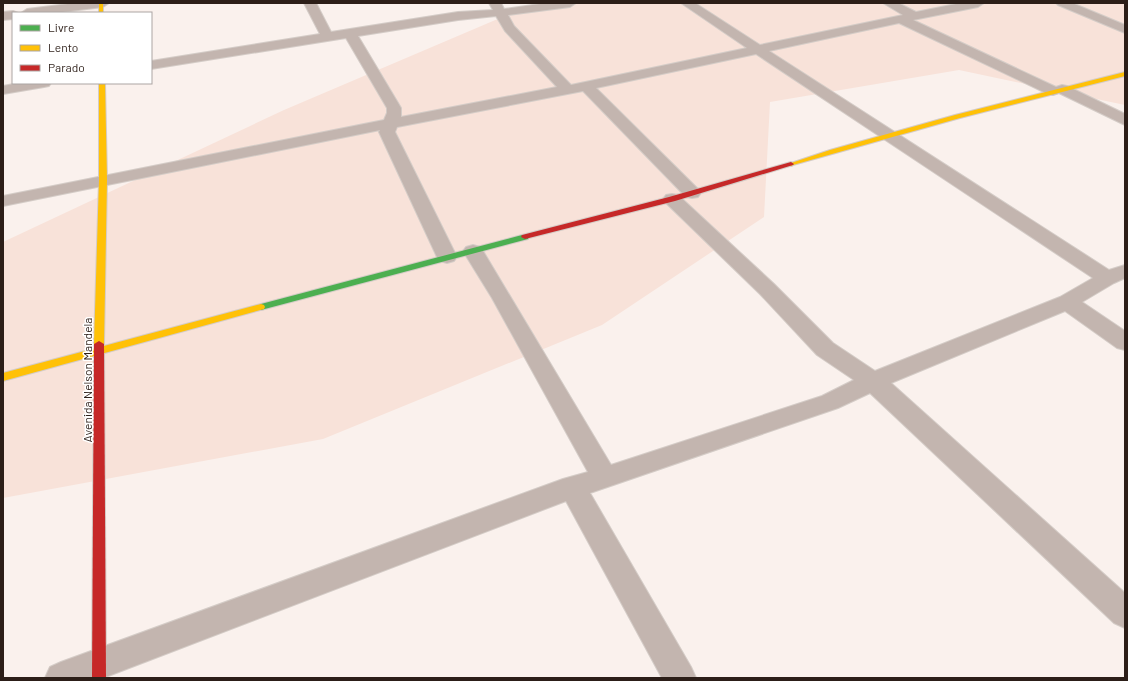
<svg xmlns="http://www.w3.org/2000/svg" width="1128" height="681" viewBox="0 0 1128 681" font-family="Barlow,sans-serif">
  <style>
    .green { fill: #f8e2d9 }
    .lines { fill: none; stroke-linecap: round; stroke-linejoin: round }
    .street-casing { stroke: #d4ccc7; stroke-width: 2 }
    .fast-casing { stroke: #d4ccc7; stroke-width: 2 }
    .slow-casing { stroke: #d4ccc7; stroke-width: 2 }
    .jam-casing { stroke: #d4ccc7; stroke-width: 2 }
    .street { fill: #c3b5af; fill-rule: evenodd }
    .fast { fill: #4caf50; fill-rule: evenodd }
    .slow { fill: #ffc107; fill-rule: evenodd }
    .jam { fill: #c62828; fill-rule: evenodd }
    .labels { text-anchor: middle; stroke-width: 3; stroke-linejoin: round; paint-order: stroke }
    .street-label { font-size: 12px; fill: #2c1e18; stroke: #fff }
  </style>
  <rect width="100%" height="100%" fill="#faf1ed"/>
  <path class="green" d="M 535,3 L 1125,3 L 1125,105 L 959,70 L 770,102 L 764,217 L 602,325 L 323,439 L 3,498 L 3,242 L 284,110 Z"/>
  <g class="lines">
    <g class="street-casing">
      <g id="street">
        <path d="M 76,3 L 109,3 L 103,7 L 54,13 L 21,13 L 27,9 Z"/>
        <path d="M 304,3 L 316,3 L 331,32 L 458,12 L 493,10 L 489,3 L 501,3 L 504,9 L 547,3 L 576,3 L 570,7 L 508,15 L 514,26 L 571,85 L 747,48 L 681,3 L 695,3 L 760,45 L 903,15 L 883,3 L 898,3 L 916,12 L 961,3 L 984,3 L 978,7 L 913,20 L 1056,87 L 1062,85 L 1067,86 L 1125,114 L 1125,125 L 1059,93 L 1053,95 L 1048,94 L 899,23 L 769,51 L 1109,270 L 1125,265 L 1125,278 L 1114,283 L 1082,302 L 1125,331 L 1125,350 L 1117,348 L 1065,311 L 891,383 L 1125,593 L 1125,628 L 1114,623 L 870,393 L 838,408 L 590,493 L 691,667 L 696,678 L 662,678 L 566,501 L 103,678 L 45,678 L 50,667 L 61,662 L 563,479 L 588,472 L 492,298 L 463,251 L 466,247 L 473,245 L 480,247 L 483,251 L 611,465 L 822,396 L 854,380 L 817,355 L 760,294 L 666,203 L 663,199 L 666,195 L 672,194 L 678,195 L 774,284 L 833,343 L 875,371 L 1060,297 L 1093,278 L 756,54 L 596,88 L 698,189 L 701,193 L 698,197 L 692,198 L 686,197 L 583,91 L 397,127 L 395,132 L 457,257 L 454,261 L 447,263 L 440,261 L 437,257 L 379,132 L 380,130 L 3,206 L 3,196 L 384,120 L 387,113 L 387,108 L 346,38 L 151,69 L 151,61 L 320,34 ZM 496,16 L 505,31 L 557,87 L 401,117 L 401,108 L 358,36 L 458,20 Z"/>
        <path d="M 1056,3 L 1072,3 L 1125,25 L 1125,33 L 1058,5 Z"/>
        <path d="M 13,11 L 18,13 L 13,13 L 13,19 L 3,20 L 3,12 Z"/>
        <path d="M 19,83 L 51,83 L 49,86 L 44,87 L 3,94 L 3,86 Z"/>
      </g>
    </g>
    <g class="fast-casing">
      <path id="fast" d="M 522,235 L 525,235 L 529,237 L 528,239 L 261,310 L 257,307 L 261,304 Z"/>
    </g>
    <g class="slow-casing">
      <g id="slow">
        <rect x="99" y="3" width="4" height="10"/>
        <path d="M 1125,72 L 1125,76 L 960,118 L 793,165 L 791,166 L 788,164 L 830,150 L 955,115 Z"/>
        <path d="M 99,83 L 105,83 L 107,180 L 104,344 L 99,347 L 94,344 L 99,180 Z"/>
        <path d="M 261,304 L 264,305 L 265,307 L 264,309 L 3,381 L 3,373 Z"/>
      </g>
    </g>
    <g class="jam-casing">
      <g id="jam">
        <path d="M 791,162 L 794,164 L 793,165 L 675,201 L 525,239 L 521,237 L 522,235 L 669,197 Z"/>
        <path d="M 99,341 L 104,344 L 106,678 L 92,678 L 94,344 Z"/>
      </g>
    </g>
    <use href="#street" class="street"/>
    <use href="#fast" class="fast"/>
    <use href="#slow" class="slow"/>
    <use href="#jam" class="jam"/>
  </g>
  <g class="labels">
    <g class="street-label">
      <text transform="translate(88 380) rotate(-90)" y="4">Avenida Nelson Mandela</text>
    </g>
  </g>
  <rect width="1128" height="681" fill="none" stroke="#2c1e18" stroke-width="8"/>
  <rect x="12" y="12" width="140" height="72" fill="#ffffff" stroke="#aba5a3"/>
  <rect x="20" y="25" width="20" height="6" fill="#4caf50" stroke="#aba5a3"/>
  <text x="48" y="32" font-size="12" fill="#2c1e18">Livre</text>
  <rect x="20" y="45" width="20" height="6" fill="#ffc107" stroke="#aba5a3"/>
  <text x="48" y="52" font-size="12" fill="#2c1e18">Lento</text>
  <rect x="20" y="65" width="20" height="6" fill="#c62828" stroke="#aba5a3"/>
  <text x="48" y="72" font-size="12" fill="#2c1e18">Parado</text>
</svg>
